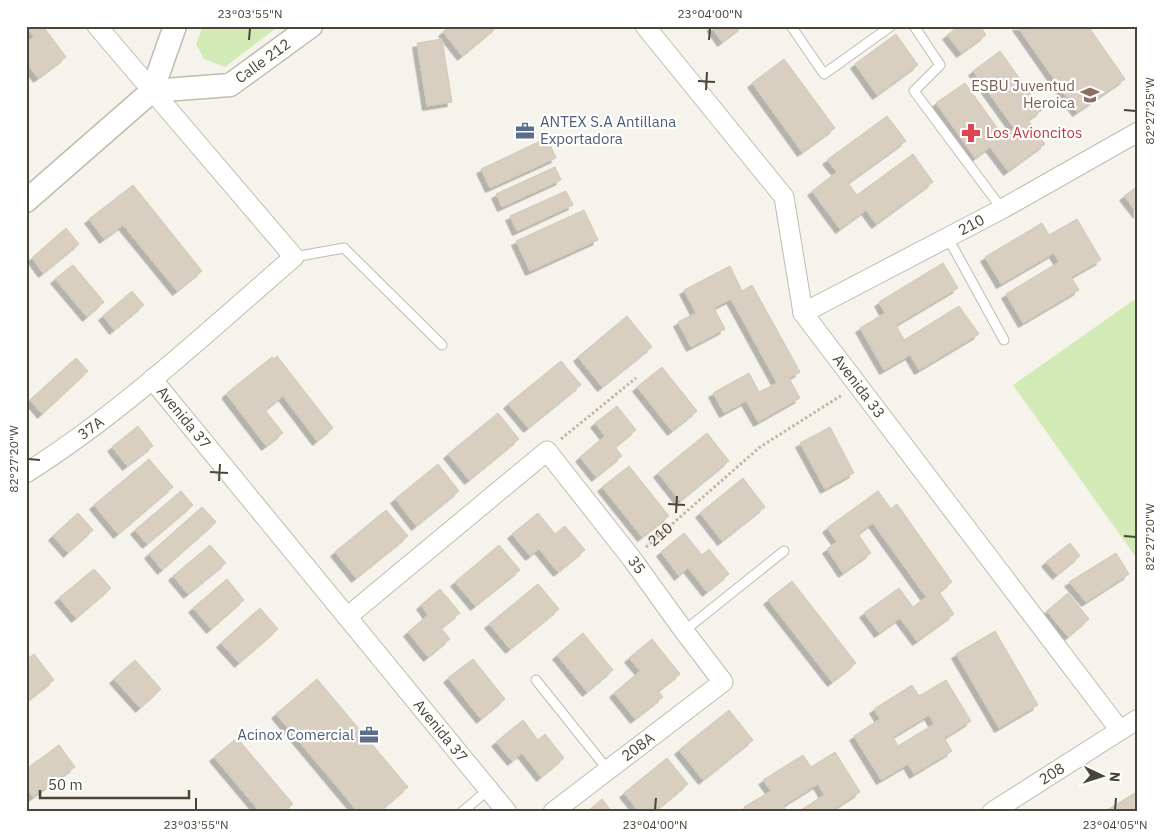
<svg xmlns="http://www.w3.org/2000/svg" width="1164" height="838" viewBox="0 0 1164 838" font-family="'IBM Plex Sans',sans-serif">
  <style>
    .green { fill: #d2eab5 }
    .building { fill: #d8cfc1; stroke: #d3c7b4; fill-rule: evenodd; filter: url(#shadow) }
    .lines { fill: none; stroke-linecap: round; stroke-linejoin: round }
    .service-casing { stroke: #c2bbae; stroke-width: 11 }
    .minor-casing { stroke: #c2bbae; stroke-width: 21 }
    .tertiary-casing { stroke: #c2bbae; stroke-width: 25 }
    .path { stroke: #c4b79f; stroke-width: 3; stroke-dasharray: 2.5 2.5; stroke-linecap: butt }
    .service { stroke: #fff; stroke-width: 9 }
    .minor { stroke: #fff; stroke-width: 19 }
    .tertiary { stroke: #fff; stroke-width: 22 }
    .ticks { fill: none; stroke: #4b4439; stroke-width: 2 }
    .labels { text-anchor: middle; stroke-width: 4.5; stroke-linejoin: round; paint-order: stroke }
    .street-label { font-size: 15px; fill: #4b4439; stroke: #fff }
    .education-label { font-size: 15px; fill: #785e54; stroke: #fff; text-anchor: end }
    .service-label { font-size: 15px; fill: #4e5e75; stroke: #fff; text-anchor: start }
    .health-label { font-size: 15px; fill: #be3a42; stroke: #fff; text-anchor: start }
    .neatline { fill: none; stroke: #4b4439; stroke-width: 2 }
    .ticks-label { font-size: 12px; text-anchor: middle; fill: #4b4439 }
  </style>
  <defs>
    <filter id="shadow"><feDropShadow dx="-4.5" dy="4.5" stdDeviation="0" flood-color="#0004"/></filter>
  </defs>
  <rect width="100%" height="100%" fill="#f6f3ec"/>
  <g class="green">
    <path d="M 203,26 L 279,26 L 225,67 L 204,59 L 196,44 Z"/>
    <path d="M 1138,297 L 1138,560 L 1013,385 Z"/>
  </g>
  <g class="building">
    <path d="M 26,26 L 43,26 L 66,57 L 38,78 L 26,62 L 26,43 L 34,37 Z"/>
    <path d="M 450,26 L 498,26 L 462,56 L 443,32 Z"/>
    <path d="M 711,26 L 743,26 L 722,42 Z"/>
    <path d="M 959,26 L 980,26 L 986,35 L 961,53 L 947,35 Z"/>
    <path d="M 1017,26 L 1088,26 L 1125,79 L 1077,112 Z"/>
    <path d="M 896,34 L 918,65 L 877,95 L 855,64 Z"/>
    <path d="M 442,39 L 452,102 L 427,106 L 417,43 Z"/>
    <path d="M 1000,51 L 1042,110 L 1028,120 L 1045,144 L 1008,171 L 990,147 L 975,158 L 936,103 L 965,83 L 1003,136 L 1014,128 L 973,71 Z"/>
    <path d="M 784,59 L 835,128 L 802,152 L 752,83 Z"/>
    <path d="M 887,116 L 906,141 L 848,183 L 857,195 L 913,154 L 933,182 L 876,224 L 866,210 L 840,229 L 812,191 L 837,172 L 827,160 Z"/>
    <path d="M 547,138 L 556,158 L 490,188 L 481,169 Z"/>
    <path d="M 555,167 L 561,180 L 502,207 L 496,194 Z"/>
    <path d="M 133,185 L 202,271 L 177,291 L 123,225 L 104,239 L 89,219 Z"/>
    <path d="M 1138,186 L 1138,214 L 1124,196 Z"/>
    <path d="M 566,191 L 573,205 L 517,231 L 510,216 Z"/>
    <path d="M 584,210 L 598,240 L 530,271 L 516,241 Z"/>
    <path d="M 1077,219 L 1101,260 L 1071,277 L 1079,290 L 1023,323 L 1006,294 L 1059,262 L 1054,253 L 1001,284 L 985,257 L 1042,223 L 1049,235 Z"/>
    <path d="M 66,228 L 79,244 L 43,273 L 32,258 Z"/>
    <path d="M 943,263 L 958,288 L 896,325 L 904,340 L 959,306 L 979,334 L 919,370 L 910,355 L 884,370 L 860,328 L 885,313 L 879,302 Z"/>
    <path d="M 73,265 L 104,302 L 87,317 L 55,279 Z"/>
    <path d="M 730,266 L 742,291 L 752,285 L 800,372 L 789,378 L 800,398 L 758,422 L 746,401 L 724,413 L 713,393 L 749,373 L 759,392 L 777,383 L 731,299 L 714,308 L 725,329 L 691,347 L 678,322 L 696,313 L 684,290 Z"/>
    <path d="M 132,291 L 144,305 L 114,330 L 103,316 Z"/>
    <path d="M 627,316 L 652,347 L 602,387 L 578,357 Z"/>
    <path d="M 277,356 L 333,428 L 317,441 L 283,396 L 265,410 L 283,433 L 266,446 L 227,395 L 227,393 L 272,357 L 274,359 Z"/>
    <path d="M 76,358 L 88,371 L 42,414 L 30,400 Z"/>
    <path d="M 561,361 L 581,385 L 528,428 L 508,404 Z"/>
    <path d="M 662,367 L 697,411 L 672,431 L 637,387 Z"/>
    <path d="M 617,406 L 636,430 L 615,447 L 622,456 L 596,477 L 580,457 L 605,436 L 595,423 Z"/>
    <path d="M 498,413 L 519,439 L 469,480 L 448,454 Z"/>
    <path d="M 138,426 L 153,446 L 127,466 L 112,447 Z"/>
    <path d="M 830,427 L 854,473 L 825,489 L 800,443 Z"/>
    <path d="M 707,433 L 729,461 L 680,501 L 658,473 Z"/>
    <path d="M 149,459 L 173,487 L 118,534 L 94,505 Z"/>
    <path d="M 438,464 L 459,491 L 416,526 L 395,499 Z"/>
    <path d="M 629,466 L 669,516 L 642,537 L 602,487 Z"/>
    <path d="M 743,478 L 765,507 L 722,541 L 700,513 Z"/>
    <path d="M 181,491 L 193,505 L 147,544 L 135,530 Z"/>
    <path d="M 878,491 L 891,509 L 897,504 L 952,582 L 939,592 L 954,614 L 917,641 L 900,618 L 879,633 L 864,613 L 899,588 L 913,607 L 926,597 L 873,523 L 858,534 L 871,553 L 843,573 L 827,549 L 837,542 L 827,528 Z"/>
    <path d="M 202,507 L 216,522 L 162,570 L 149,554 Z"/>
    <path d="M 386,510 L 408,536 L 356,578 L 335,552 Z"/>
    <path d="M 78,513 L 93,530 L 68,553 L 53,536 Z"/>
    <path d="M 538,513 L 555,534 L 565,526 L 585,550 L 558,572 L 539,549 L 530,556 L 512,534 Z"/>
    <path d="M 684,533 L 702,555 L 709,549 L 729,574 L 707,592 L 688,568 L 679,576 L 661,552 Z"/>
    <path d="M 1070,543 L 1080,556 L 1057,575 L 1046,562 Z"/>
    <path d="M 210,545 L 226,563 L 188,594 L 173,576 Z"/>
    <path d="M 499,545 L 520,570 L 475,606 L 455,582 Z"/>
    <path d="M 1116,553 L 1129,574 L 1086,602 L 1069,582 Z"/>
    <path d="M 94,569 L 111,588 L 76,618 L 59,598 Z"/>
    <path d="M 227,579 L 244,600 L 211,629 L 193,608 Z"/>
    <path d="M 792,581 L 856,663 L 832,682 L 768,600 Z"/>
    <path d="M 538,584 L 559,609 L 510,649 L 489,624 Z"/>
    <path d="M 440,589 L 460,613 L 441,628 L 450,639 L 428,657 L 408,632 L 428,615 L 421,605 Z"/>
    <path d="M 1068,593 L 1089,619 L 1068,637 L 1047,611 Z"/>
    <path d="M 260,608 L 278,629 L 239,663 L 221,643 Z"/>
    <path d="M 995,631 L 1038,705 L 999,728 L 956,654 Z"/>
    <path d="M 583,633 L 613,670 L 587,692 L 557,655 Z"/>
    <path d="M 652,639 L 680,674 L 658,691 L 663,697 L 635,719 L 614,693 L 640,671 L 629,658 Z"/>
    <path d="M 34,654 L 54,680 L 26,702 L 26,660 Z"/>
    <path d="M 473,659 L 505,699 L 481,719 L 448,678 Z"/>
    <path d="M 135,660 L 161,689 L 140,708 L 114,679 Z"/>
    <path d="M 317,679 L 408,787 L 379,812 L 358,812 L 276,714 Z"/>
    <path d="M 946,680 L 971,721 L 944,738 L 952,751 L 914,774 L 908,764 L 881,780 L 854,736 L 880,719 L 874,709 L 912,685 L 919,696 ZM 929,715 L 934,724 L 898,746 L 893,737 Z"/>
    <path d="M 729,710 L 753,740 L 703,780 L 679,750 Z"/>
    <path d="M 523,720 L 538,740 L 545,734 L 564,758 L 541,777 L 522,753 L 512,761 L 496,742 Z"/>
    <path d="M 237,738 L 293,804 L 284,812 L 260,812 L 214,757 Z"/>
    <path d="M 59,745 L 75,767 L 33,797 L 26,787 L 26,769 Z"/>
    <path d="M 835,752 L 860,792 L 835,808 L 837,812 L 798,812 L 824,795 L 818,784 L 783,806 L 787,812 L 747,812 L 744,807 L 771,791 L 763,780 L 803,755 L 811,767 Z"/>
    <path d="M 667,758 L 688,784 L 654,812 L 639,812 L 624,793 Z"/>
    <path d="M 1138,791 L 1138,812 L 1104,812 Z"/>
    <path d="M 602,799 L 612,812 L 587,812 Z"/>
  </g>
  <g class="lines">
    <g class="service-casing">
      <g id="service">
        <path d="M 791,26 L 824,74 L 891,26"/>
        <path d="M 914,26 L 940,65 L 914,91 L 1002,209"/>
        <path d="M 948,238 L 1004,340"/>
        <path d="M 294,257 L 344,248 L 442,345"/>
        <path d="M 684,631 L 784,551"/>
        <path d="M 536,680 L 608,770"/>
        <path d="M 462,812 L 489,789"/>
      </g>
    </g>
    <g class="minor-casing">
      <g id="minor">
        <path id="s2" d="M 645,26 L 784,197 L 803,313 L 1119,729"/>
        <path id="s3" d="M 803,313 L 1002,209 L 1138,132"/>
        <path id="s4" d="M 152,379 L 507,812"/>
        <path id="s5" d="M 26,473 C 123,412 208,331 294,257 L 97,26"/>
        <path id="s6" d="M 347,617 L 547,451 L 632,559 L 684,631 L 723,682 L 553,812"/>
        <path id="s7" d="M 992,812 L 1138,719"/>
      </g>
    </g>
    <g class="tertiary-casing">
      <g id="tertiary">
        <path id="s8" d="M 152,91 L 230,85 L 311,26"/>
        <path d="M 26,201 L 152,91 L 175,26"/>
      </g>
    </g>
    <g class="path">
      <path d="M 561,439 L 636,378"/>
      <path id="s1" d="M 646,547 L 760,447 L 842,395"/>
    </g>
    <use href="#service" class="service"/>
    <use href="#minor" class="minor"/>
    <use href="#tertiary" class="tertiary"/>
  </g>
  <path class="ticks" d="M 249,40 L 250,28M 709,40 L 710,28M 698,81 L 715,82M 706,90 L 707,72M 1124,110 L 1136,111M 28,459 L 40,460M 210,472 L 228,473M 219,481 L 220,464M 668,504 L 685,505M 676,513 L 677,496M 1124,536 L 1136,537M 196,810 L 196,798M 655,810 L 656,798M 1115,810 L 1116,798"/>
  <defs>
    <g id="school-bare" transform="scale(1.5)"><path d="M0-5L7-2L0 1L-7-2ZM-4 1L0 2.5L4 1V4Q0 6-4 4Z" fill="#8d6e63" stroke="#fff" stroke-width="2.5" paint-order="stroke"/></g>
    <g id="office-bare" transform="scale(1.5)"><path d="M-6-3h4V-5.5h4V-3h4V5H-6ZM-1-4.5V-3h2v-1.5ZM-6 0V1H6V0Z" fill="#5c6f8a" stroke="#fff" stroke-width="2.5" paint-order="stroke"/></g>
    <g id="pharmacy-bare" transform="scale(1.5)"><path d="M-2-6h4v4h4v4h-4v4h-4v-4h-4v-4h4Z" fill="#e0444e" stroke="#fff" stroke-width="2.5" paint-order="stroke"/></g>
  </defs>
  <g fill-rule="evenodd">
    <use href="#school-bare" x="1090" y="95"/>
    <use href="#office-bare" x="525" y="131"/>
    <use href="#pharmacy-bare" x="971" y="133"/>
    <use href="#office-bare" x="369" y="735"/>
  </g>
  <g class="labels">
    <g class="street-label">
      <text dy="5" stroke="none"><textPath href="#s8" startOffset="119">Calle 212</textPath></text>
      <text dy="5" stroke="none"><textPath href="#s3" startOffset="190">210</textPath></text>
      <text dy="5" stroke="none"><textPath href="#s2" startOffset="430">Avenida 33</textPath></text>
      <text dy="5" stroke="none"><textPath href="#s4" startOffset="50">Avenida 37</textPath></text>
      <text dy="5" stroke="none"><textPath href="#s5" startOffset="79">37A</textPath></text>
      <text dy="5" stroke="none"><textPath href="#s1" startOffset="19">210</textPath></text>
      <text dy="5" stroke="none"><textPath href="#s6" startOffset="405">35</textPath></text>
      <text dy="5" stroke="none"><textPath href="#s4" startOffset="455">Avenida 37</textPath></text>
      <text transform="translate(638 747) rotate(-37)" y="5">208A</text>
      <text dy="5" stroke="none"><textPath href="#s7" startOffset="71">208</textPath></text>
    </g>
    <g class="education-label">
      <text x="1075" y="91">ESBU Juventud<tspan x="1075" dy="17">Heroica</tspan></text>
    </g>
    <g class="service-label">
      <text x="540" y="127">ANTEX S.A Antillana<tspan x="540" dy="17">Exportadora</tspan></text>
      <text x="354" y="740" text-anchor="end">Acinox Comercial</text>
    </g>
    <g class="health-label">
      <text x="986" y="138">Los Avioncitos</text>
    </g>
  </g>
  <rect width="1164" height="838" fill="none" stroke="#ffffff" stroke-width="55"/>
  <g transform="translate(1102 776) rotate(94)" stroke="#ffffff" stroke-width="4" paint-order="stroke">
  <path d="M0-4L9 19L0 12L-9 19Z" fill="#4b4439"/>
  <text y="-8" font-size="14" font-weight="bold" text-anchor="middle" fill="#4b4439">N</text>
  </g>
  <path d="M40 790v8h149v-8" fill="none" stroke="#4b4439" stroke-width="2.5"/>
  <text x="48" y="790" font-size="15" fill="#4b4439" stroke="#ffffff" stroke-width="4" paint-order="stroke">50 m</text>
  <rect x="28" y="28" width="1108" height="782" class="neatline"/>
  <g class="ticks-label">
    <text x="250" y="18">23°03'55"N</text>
    <text x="710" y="18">23°04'00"N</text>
    <text transform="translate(1150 111) rotate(-90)" y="4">82°27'25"W</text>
    <text transform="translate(14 459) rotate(-90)" y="4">82°27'20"W</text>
    <text transform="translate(1150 537) rotate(-90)" y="4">82°27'20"W</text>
    <text x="196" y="829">23°03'55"N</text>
    <text x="655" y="829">23°04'00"N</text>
    <text x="1115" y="829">23°04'05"N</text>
  </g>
</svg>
